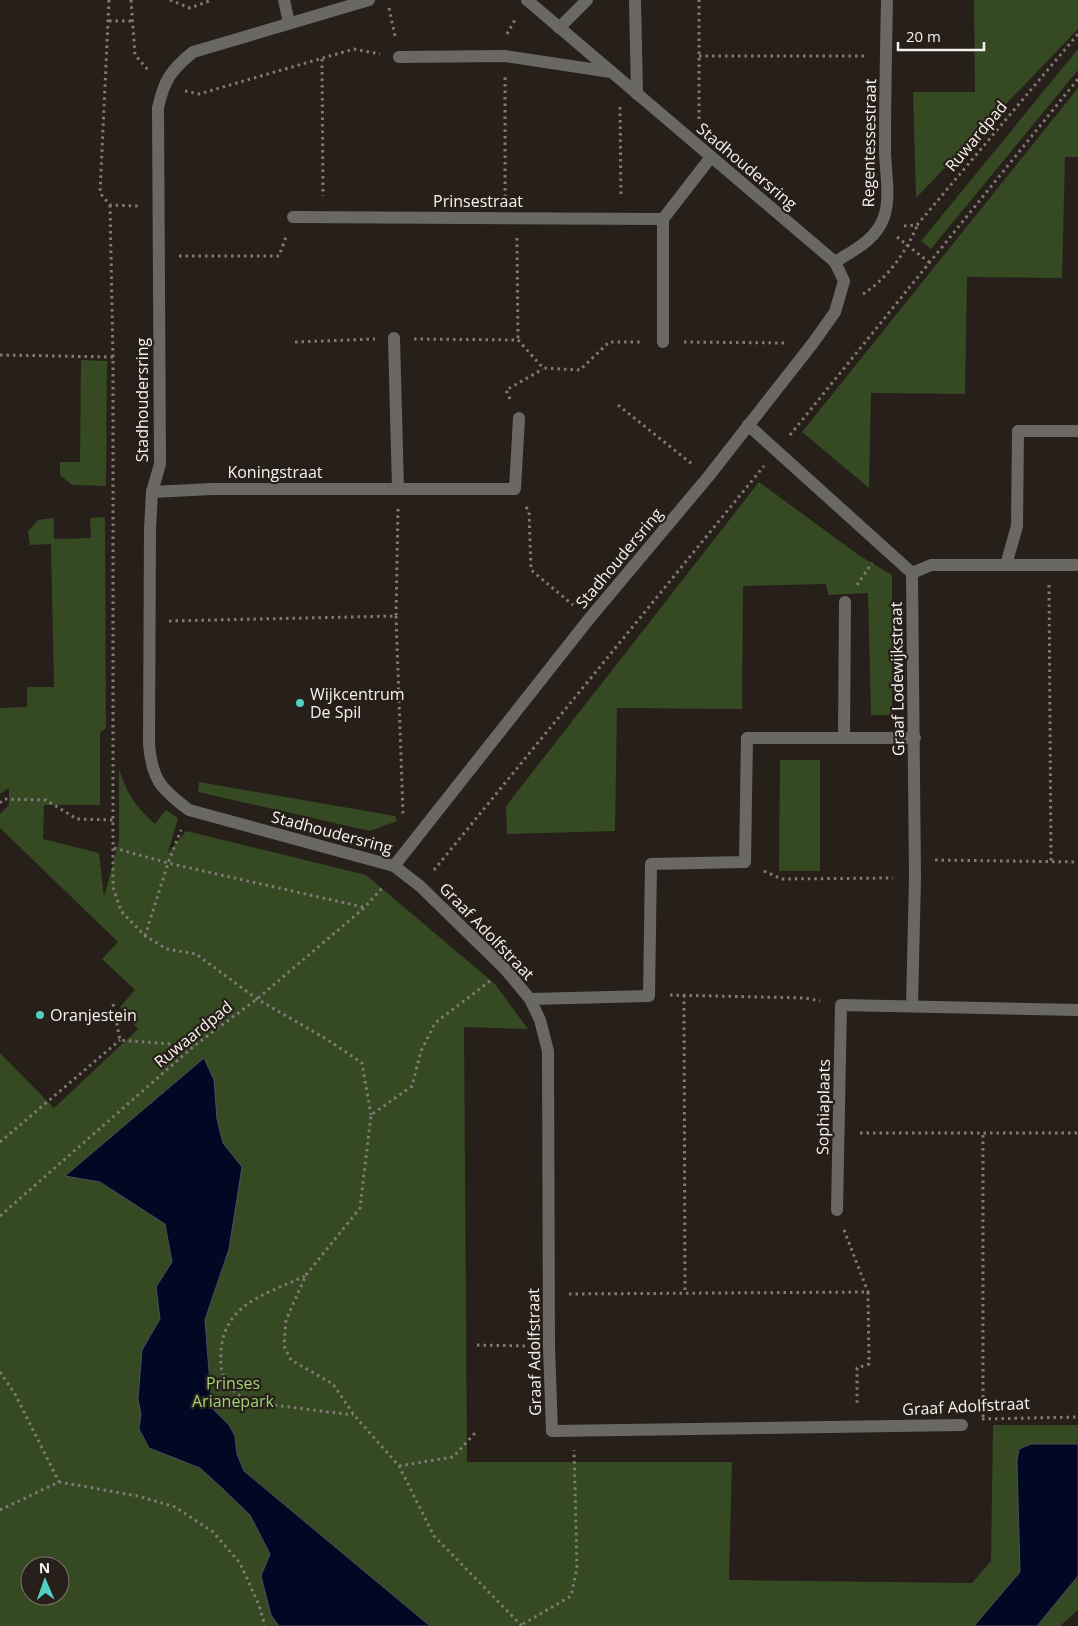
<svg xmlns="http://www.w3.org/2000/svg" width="1078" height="1626" viewBox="0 0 1078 1626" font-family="'Open Sans',sans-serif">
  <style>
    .green { fill: #354923; fill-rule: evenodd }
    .water { fill: #000823; stroke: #4a4e60 }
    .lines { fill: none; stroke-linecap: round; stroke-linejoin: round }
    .path { stroke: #817a75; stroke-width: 3; stroke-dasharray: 2.5 4; stroke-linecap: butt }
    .minor { stroke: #696863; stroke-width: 12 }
    .poi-dot { fill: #55cec4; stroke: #271f19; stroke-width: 2 }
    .labels { text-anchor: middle; stroke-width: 4.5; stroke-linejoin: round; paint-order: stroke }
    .street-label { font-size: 16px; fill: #f8f2ee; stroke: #271f19 }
    .poi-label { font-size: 16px; fill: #f8f2ee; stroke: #271f19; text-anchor: start }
    .park-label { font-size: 16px; fill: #9fd373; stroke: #271f19 }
  </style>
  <rect width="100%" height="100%" fill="#271f19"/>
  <g class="green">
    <path d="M 974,0 L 1078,0 L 1078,29 L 916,198 L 913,92 L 975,92 Z"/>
    <path d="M 1078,49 L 1078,70 L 931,249 L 921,241 Z"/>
    <path d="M 1078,88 L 1078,157 L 1065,157 L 1062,278 L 967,277 L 965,394 L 871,393 L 869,488 L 802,432 Z"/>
    <path d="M 81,360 L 107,361 L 106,486 L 72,485 L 60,475 L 60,462 L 80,462 Z"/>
    <path d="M 759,482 L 860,556 L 892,575 L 892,715 L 871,715 L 868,593 L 828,595 L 826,584 L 743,586 L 742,709 L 617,708 L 615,831 L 507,834 L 506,806 Z"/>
    <path d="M 105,517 L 106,728 L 100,733 L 100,805 L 44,805 L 43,839 L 99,853 L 104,897 L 119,841 L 119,769 C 127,794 136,807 155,824 L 166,810 L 178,818 L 168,853 L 186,831 L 366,875 L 495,984 L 528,1029 L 464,1027 L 467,1462 L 732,1462 L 729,1580 L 972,1583 L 991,1561 L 993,1425 L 1078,1425 L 1078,1444 L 1031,1444 L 1017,1461 L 1020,1572 L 1070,1586 L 1078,1576 L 1078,1610 L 1060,1626 L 0,1626 L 0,1053 L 54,1108 L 138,1029 L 120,1007 L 135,990 L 102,959 L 118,942 L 0,828 L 0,814 L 9,805 L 9,788 L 0,794 L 0,708 L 27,707 L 27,687 L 54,687 L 51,544 L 30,545 L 28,531 L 38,520 L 54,518 L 54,539 L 91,538 L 90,518 ZM 30,1566 L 60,1566 L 60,1596 L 30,1596 Z"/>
    <path d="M 780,760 L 820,760 L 820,871 L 779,871 Z"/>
    <path d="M 199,782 L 395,816 L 397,821 L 370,831 L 198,792 Z"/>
  </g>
  <g class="water">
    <path d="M 204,1058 L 214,1080 L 217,1119 L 223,1143 L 242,1167 L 229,1249 L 205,1320 L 212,1408 L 229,1425 L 235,1436 L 237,1454 L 244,1471 L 430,1626 L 279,1626 L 271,1615 L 261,1576 L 270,1554 L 250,1515 L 223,1489 L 200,1468 L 149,1448 L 139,1429 L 141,1414 L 138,1399 L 142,1350 L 160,1319 L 156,1287 L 172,1262 L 165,1224 L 100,1182 L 65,1176 Z"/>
    <path d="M 1031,1444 L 1078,1444 L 1078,1576 L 1037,1626 L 974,1626 L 1020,1572 L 1017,1461 L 1019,1449 Z"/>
  </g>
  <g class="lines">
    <g class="path">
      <path d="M 109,0 L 100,193 L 110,205 L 138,206"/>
      <path d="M 131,0 L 135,55 L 149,71"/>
      <path d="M 170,0 L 190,8 L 212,0"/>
      <path d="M 389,8 L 395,36"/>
      <path d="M 109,21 L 131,21"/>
      <path d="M 507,34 L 516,18"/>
      <path d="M 699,56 L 866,56"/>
      <path d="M 322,59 L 323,196"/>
      <path d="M 185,91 L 199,94 L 354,49 L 380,54"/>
      <path d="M 620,107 L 621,198"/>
      <path d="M 699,119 L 699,0"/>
      <path d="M 505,197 L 505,76"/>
      <path d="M 110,205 L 113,357 L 113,887 L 121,911 L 145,936 L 167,949 L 196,954 L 257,999 L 328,1040 L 362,1063 L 371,1115"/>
      <path d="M 904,226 L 917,225 L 1078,34"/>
      <path d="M 897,237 L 930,263"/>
      <path d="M 517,238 L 518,340"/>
      <path d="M 179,256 L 279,256 L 286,237"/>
      <path d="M 863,294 C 887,279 906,252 917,226"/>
      <path d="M 414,339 L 518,340 L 543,368 L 580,370 L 609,342 L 643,342"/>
      <path d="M 295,342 L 375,339"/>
      <path d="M 684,342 L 785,343"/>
      <path d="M 0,355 L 113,357"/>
      <path d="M 510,399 L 506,390 L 543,369"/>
      <path d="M 618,405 L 692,464"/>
      <path d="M 790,435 L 1078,79"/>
      <path d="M 526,507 L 529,511 L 531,570 L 573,605"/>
      <path d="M 857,585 L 872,563"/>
      <path d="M 1049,585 L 1051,861"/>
      <path d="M 396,616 L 403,813 L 405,817"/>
      <path d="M 169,621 L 396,616 L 398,509"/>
      <path d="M 0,803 L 4,799 L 46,800 L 77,819 L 114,820"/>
      <path d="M 114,848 L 168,863 L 363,907"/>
      <path d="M 935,860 L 1078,862"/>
      <path d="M 434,870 L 764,466"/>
      <path d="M 764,871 L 782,879 L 893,878"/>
      <path d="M 145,936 L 168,863 L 181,830"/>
      <path d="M 490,981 L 435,1023 L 421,1051 L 412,1086 L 371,1115 L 360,1208 L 306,1275 L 286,1320 L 284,1346 L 291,1360 L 333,1384 L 354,1415 L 399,1466 L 434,1536 L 522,1626"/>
      <path d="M 670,995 L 805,998 L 820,1001"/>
      <path d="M 684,995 L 685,1293"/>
      <path d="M 113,1004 L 120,1040 L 194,1046"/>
      <path d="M 860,1133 L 1078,1133"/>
      <path d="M 983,1135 L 983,1419"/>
      <path d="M 0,1142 L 120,1040"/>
      <path d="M 0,1216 L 194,1046 L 257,999 L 364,908 L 384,886"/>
      <path d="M 844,1230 L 868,1292"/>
      <path d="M 305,1276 C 259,1297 217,1306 221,1366 C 222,1381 238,1398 251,1402 C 260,1406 272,1405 282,1406 C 305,1409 329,1412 353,1415"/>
      <path d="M 569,1294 L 868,1292 L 869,1364 L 857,1368 L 857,1406"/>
      <path d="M 477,1345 L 529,1346"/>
      <path d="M 0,1372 L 15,1394 L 59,1482"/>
      <path d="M 982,1419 L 1078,1417"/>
      <path d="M 399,1466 L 453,1457 L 476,1432"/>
      <path d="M 0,1510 L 59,1482 L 138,1496 L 175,1507 L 213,1532 L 240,1563 L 259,1605 L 265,1626"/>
      <path d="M 523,1624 L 571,1596 L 577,1568 L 574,1450"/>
    </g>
    <g class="minor">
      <path d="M 284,0 L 289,23"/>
      <path d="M 369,0 L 193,52 C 171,70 164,80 158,108 L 160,464 L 152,492 L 150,529 L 149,744 C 152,780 161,789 189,810 L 394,866 L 420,886 L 505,969 L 530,999 L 540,1020 L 548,1051 L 549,1346 L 552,1431 L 962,1425"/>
      <path d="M 635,0 L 637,94"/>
      <path d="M 559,28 L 587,0"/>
      <path d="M 399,57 L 505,56 L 611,72"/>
      <path d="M 293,217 L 663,219 L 711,157"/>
      <path d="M 663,219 L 663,342"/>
      <path d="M 835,262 C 854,250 876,240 884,217 C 891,196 885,170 885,149 C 885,99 886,49 887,0"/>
      <path d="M 394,338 L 398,489"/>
      <path d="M 748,425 L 912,573 L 915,877 L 912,1006"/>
      <path d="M 152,492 L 212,489 L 515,489 L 519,418"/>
      <path d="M 1006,565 L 1017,526 L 1018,431 L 1078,431"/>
      <path d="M 912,573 L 931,565 L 1078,565"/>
      <path d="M 844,737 L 845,602"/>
      <path d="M 394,866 L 589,619 L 708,477 L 813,343 L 835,312 L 844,281 L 835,262 L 527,0"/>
      <path d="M 530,999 L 649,996 L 651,864 L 745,862 L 747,738 L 915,738"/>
      <path d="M 837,1210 L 841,1005 L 1078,1010"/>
    </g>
  </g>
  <g class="poi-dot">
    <circle cx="300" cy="703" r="5"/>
    <circle cx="40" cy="1015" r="5"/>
  </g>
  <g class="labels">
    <g class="street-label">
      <text transform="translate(976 136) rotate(-50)" y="6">Ruwardpad</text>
      <text transform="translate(869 143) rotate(-89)" y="6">Regentessestraat</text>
      <text transform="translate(747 166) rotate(40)" y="6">Stadhoudersring</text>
      <text x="478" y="207">Prinsestraat</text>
      <text transform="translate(142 400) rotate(-90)" y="6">Stadhoudersring</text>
      <text x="275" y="478">Koningstraat</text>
      <text transform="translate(619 558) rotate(-50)" y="6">Stadhoudersring</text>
      <text transform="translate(897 679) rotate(-91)" y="6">Graaf Lodewijkstraat</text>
      <text transform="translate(332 832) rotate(15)" y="6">Stadhoudersring</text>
      <text transform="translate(487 931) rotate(46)" y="6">Graaf Adolfstraat</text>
      <text transform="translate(193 1034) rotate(-39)" y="6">Ruwaardpad</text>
      <text transform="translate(823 1107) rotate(-89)" y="6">Sophiaplaats</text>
      <text transform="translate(534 1352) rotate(-91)" y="6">Graaf Adolfstraat</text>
      <text transform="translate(966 1406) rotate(-3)" y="6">Graaf Adolfstraat</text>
    </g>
    <g class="poi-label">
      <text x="310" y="700">Wijkcentrum<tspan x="310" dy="18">De Spil</tspan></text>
      <text x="50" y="1021">Oranjestein</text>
    </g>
    <g class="park-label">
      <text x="233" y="1389">Prinses<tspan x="233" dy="18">Arianepark</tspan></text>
    </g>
  </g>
  <g transform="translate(45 1581) rotate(358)"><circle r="24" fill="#271f19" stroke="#7b736e"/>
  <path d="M0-4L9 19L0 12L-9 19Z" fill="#55cec4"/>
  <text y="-8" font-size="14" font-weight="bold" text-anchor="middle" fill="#f8f2ee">N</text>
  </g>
  <path d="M898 42v8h86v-8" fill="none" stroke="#f8f2ee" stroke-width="2.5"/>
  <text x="906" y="42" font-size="15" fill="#f8f2ee" stroke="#271f19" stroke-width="4" paint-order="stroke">20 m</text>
</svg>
